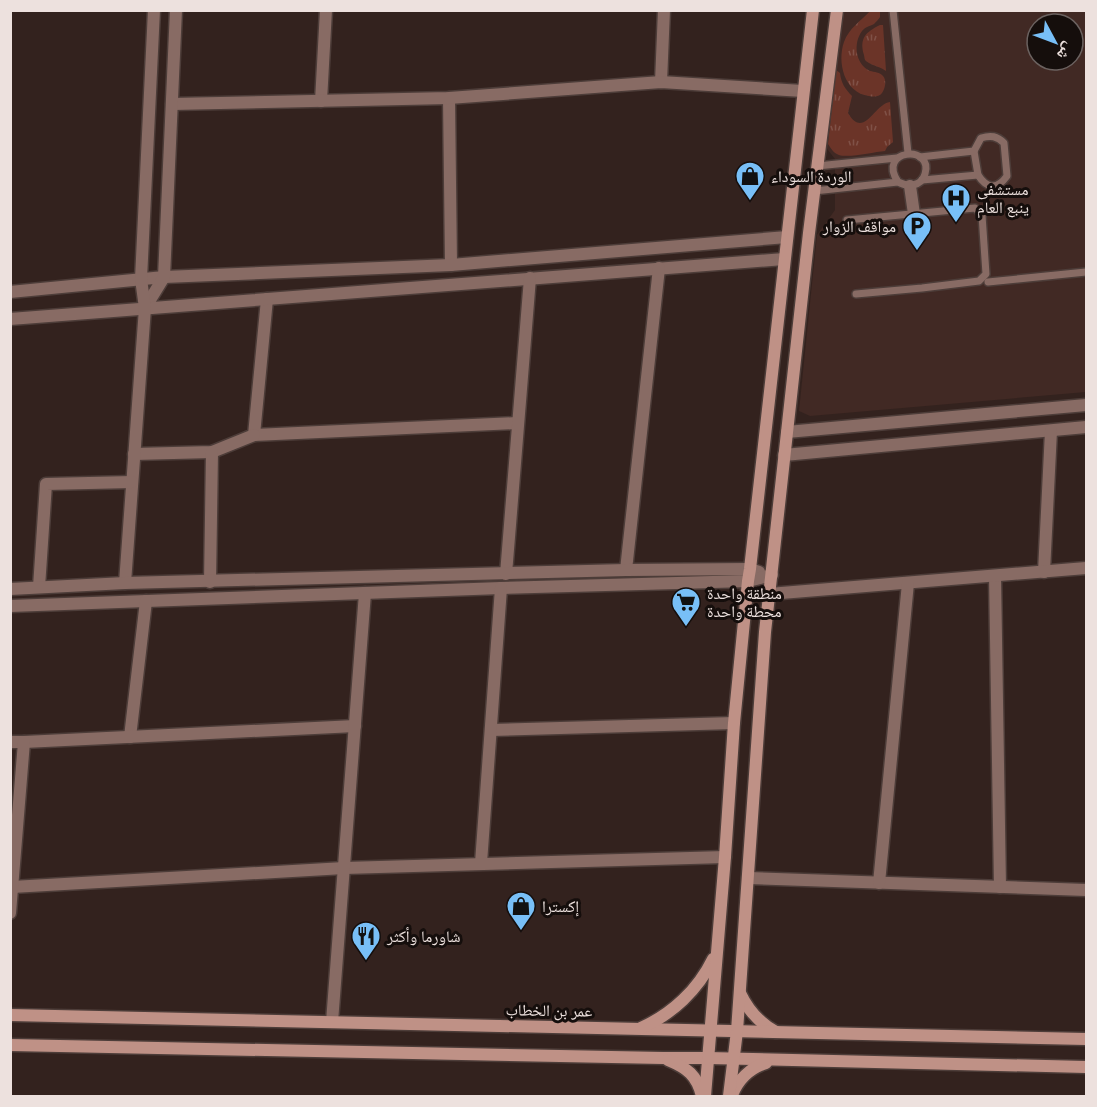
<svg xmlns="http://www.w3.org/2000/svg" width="1097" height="1107" viewBox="0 0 1097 1107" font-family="'IBM Plex Sans','Noto Naskh Arabic',sans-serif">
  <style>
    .built { fill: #412924; fill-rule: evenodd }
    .grass { fill: url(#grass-tufts) }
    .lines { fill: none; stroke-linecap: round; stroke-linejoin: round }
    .lane-casing { stroke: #4d3d39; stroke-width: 10 }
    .street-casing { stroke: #4d3d39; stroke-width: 15 }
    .secondary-casing { stroke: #4d3d39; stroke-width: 15 }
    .lane { stroke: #886b64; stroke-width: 7 }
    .street { stroke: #886b64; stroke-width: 12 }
    .secondary { stroke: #bf9186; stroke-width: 12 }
    .labels { text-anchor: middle; stroke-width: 6; stroke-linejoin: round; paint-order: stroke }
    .poi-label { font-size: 16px; fill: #ede1de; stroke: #150e0c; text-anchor: start }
    .street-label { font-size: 16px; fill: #ede1de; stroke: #150e0c }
  </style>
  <defs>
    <pattern id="grass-tufts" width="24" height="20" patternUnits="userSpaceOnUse" patternTransform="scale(1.5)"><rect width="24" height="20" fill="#6b3428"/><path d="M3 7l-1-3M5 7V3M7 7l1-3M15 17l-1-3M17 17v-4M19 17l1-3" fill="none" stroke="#805147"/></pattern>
  </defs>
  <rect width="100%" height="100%" fill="#33221e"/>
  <path class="built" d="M 840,11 L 1086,11 L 1086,392 L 810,416 L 799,411 L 817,235 L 835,210 L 835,159 L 824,145 ZM 1037,24 L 1073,24 L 1073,60 L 1037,60 Z"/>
  <g class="grass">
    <path d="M 871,10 L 880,11 L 880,17 C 879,19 875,23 874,24 C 870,26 865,27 862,31 C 853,43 855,64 870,71 C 874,72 880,72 883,76 C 887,80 885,89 882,93 C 879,97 874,97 869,96 C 844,93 837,62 844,42 C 849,28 861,21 871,10 Z"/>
    <path d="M 880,25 L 883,25 L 886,71 C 881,67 874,66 869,63 C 864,60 865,60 864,55 C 859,38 866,32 880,25 Z"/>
    <path d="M 836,70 L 840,73 C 841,83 845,89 852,96 L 848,113 C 864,140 874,104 890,102 L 893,142 L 887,147 L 885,151 C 873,152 850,158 839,155 C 833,153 831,148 828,144 Z"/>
  </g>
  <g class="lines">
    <g class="lane-casing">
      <g id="lane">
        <path d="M 893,10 L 908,153"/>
        <path d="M 974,151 L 978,175"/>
        <path d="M 920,157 L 974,151 L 981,138 C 991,135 997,136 1004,143 L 1007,176 C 997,190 987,189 978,175 L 922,180"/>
        <path d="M 817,166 L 897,158"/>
        <path d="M 814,191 L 898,182 C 908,187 921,187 925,174 C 934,144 876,149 898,182"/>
        <path d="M 847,220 L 975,208 L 982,215 L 986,274 L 979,281 L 922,288 L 856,294"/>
        <path d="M 988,282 L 1086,272"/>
      </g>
    </g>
    <g class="street-casing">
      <g id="street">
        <path d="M 661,82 L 664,10"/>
        <path d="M 449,98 L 451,265"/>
        <path d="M 321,101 L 326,10"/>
        <path d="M 172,104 L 449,98 L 661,82 L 803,91"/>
        <path d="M 910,186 L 914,214"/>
        <path d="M 10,292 L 164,277 L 451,265 L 787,237"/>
        <path d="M 267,299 L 254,435 L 517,423"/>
        <path d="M 145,308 L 164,277 L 176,10"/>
        <path d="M 10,319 L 784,259"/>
        <path d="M 787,432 L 1086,405"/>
        <path d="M 134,454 L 212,452 L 254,435"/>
        <path d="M 784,455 L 1086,427"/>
        <path d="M 626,570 L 659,268"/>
        <path d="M 1044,572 L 1051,431"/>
        <path d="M 506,574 L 530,278"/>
        <path d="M 995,576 L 1000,887"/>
        <path d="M 210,582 L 212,452"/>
        <path d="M 125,583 L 145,308 L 141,279 L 154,10"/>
        <path d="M 39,587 L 46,484 L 132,482"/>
        <path d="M 10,589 L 125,583 L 626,570 L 750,569 L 759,572"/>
        <path d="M 769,594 L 1086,568"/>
        <path d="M 10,606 L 501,588 L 748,581 L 772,575"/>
        <path d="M 491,730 L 734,723"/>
        <path d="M 130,737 L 146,601"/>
        <path d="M 10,742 L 24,742 L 355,726"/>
        <path d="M 481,863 L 501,588"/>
        <path d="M 748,878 L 1086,890"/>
        <path d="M 879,883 L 908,583"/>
        <path d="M 12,887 L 344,868 L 725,857"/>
        <path d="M 10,913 L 24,742"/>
        <path d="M 332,1022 L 365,593"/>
      </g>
    </g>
    <g class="secondary-casing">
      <g id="secondary">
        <path d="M 740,993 C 748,1010 759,1023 776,1032"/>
        <path d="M 10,1015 L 1086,1039"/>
        <path d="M 641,1028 C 672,1014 698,990 713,959"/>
        <path d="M 10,1045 L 663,1058 L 708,1058 L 1086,1067"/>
        <path d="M 668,1060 C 687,1068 697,1075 702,1096"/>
        <path d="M 732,1095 C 738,1080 750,1068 766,1063"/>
        <path d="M 705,1096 L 725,857 L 734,723 L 748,581 L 750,569 L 813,10"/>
        <path d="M 729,1096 L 737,1031 L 765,632 L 809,233 L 837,10"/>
      </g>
    </g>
    <use href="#lane" class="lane"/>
    <use href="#street" class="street"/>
    <use href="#secondary" class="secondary"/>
  </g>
  <defs>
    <g id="shop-pin" transform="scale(1.5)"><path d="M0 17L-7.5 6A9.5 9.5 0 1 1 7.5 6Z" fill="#78bff7" stroke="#150e0c"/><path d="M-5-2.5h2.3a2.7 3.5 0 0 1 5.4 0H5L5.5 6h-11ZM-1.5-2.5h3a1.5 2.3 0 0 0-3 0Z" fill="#111"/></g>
    <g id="hospital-pin" transform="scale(1.5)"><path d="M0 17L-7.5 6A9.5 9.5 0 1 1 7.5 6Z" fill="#78bff7" stroke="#150e0c"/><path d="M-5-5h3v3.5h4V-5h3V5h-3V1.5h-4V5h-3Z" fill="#111"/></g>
    <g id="parking-pin" transform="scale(1.5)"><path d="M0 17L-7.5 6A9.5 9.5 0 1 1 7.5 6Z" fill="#78bff7" stroke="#150e0c"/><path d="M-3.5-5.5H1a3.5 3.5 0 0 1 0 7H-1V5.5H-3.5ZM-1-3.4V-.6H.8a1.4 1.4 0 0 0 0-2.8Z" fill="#111"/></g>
    <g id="supermarket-pin" transform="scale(1.5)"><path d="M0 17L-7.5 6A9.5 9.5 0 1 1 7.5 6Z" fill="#78bff7" stroke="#150e0c"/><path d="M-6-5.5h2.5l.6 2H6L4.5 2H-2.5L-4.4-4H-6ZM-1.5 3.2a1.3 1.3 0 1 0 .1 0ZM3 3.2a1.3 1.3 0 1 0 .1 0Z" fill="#111"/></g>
    <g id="restaurant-pin" transform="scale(1.5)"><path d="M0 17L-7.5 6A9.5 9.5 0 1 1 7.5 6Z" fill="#78bff7" stroke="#150e0c"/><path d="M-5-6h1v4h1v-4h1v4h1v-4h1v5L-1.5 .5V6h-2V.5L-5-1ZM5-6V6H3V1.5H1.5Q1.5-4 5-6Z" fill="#111"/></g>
  </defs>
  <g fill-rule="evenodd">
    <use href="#shop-pin" x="750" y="176"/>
    <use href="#hospital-pin" x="956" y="198"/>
    <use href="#parking-pin" x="917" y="226"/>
    <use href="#supermarket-pin" x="686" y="602"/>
    <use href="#shop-pin" x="521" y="906"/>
    <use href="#restaurant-pin" x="366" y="936"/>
  </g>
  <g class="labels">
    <g class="poi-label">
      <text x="771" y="182">الوردة السوداء</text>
      <text x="977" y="195">مستشفى<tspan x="977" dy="18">ينبع العام</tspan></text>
      <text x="896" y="232" text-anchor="end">مواقف الزوار</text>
      <text x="707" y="599">منطقة واحدة<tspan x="707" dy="18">محطة واحدة</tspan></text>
      <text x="542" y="912">إكسترا</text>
      <text x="387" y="942">شاورما وأكثر</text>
    </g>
    <g class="street-label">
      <text transform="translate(549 1010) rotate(1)" y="6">عمر بن الخطاب</text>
    </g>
  </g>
  <rect width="1097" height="1107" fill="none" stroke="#ede1de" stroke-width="24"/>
  <g transform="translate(1055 42) rotate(131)"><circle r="28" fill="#150e0c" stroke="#6b6260" stroke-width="1.5"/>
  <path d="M0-4.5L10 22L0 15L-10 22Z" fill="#78bff7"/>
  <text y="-9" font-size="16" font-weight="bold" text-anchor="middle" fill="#ede1de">ش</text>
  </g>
</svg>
